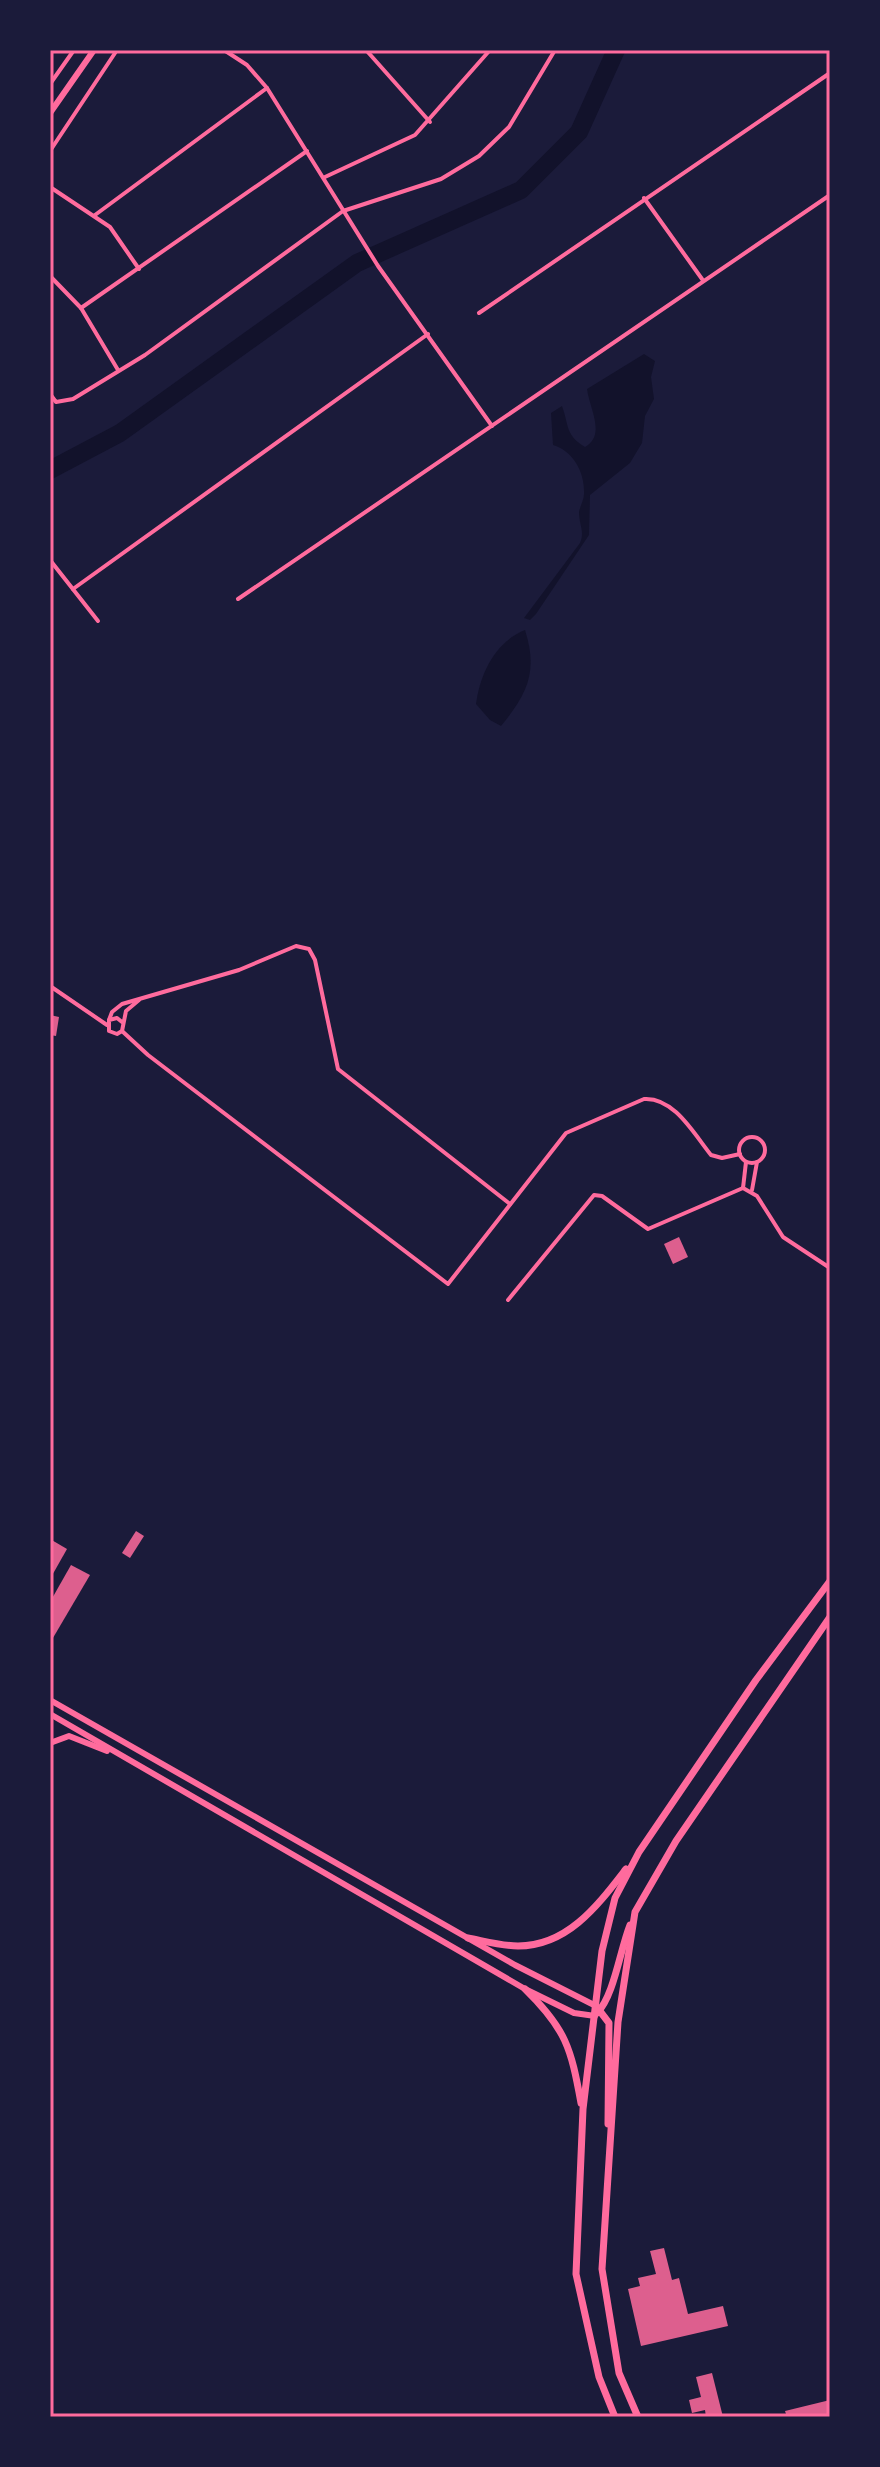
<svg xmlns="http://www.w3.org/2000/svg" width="880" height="2467" viewBox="0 0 880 2467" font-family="'Source Sans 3',sans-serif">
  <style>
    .water { fill: #12122b }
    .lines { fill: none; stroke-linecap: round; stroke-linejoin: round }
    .river { stroke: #12122b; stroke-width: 18 }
    .building { fill: #dd5f8e }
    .minor { stroke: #ff6b9d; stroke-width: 4 }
    .secondary { stroke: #ff6b9d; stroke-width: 6 }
    .primary { stroke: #ff6b9d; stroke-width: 7 }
    .neatline { fill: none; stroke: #ff6b9d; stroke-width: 3 }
  </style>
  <rect width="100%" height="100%" fill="#1b1b3a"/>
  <g class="water">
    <path d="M 644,354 L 655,361 L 651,377 L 654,399 L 645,416 L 642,443 L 630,463 L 590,495 L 589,535 L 536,614 L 530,620 L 524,618 L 580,543 C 585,531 579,525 579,512 C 580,506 584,500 584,494 C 585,472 573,451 553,445 L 551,413 L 562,406 C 569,425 565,435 585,447 C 606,435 590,410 587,389 Z"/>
    <path d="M 525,630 C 538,671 528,693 501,726 L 490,720 L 476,704 C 480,674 495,642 525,630 Z"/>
  </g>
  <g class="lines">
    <path class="river" d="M 50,470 L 120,433 L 357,263 L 521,190 L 579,132 L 616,50"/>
  </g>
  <g class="building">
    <path d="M 50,1015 L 59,1017 L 56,1036 L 50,1035 Z"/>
    <path d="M 679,1237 L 688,1257 L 673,1264 L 664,1244 Z"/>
    <path d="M 136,1531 L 144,1536 L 130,1558 L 122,1553 Z"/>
    <path d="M 50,1539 L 67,1549 L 50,1579 Z"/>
    <path d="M 71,1565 L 90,1575 L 50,1643 L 50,1602 Z"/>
    <path d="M 664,2248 L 672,2280 L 679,2278 L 688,2314 L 723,2306 L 728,2326 L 641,2346 L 628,2289 L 640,2286 L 638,2278 L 656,2274 L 650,2251 Z"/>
    <path d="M 712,2373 L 723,2417 L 706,2417 L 705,2410 L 692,2413 L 689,2400 L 701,2397 L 696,2377 Z"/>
    <path d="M 830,2400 L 830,2417 L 787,2417 L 785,2411 Z"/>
  </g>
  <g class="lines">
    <g class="minor">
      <path d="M 224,50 L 247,65 L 267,88 L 378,266 L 492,426"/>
      <path d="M 366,50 L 430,122"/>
      <path d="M 50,84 L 74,50"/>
      <path d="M 50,151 L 117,50"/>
      <path d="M 325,177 L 415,135 L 490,50"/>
      <path d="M 50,187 L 110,227 L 139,269"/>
      <path d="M 644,198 L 702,279"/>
      <path d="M 95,215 L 267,88"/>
      <path d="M 50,276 L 81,308 L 118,370"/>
      <path d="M 81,308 L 307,151"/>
      <path d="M 479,313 L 830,73"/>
      <path d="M 50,394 L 56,402 L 73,399 L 145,355 L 343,211 L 441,179 L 479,156 L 509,127 L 555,50"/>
      <path d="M 50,560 L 98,621"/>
      <path d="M 73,589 L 428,334"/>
      <path d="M 238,599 L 830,195"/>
      <path d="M 50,986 L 107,1025"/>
      <path d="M 109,1020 L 112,1012 L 122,1004 L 239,970 L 296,946 L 309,949 L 315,960 L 338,1069 L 510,1204"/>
      <path d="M 122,1022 L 117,1018 L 109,1020 L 109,1031 L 117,1034 L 122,1031 L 126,1011 L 139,1000"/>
      <path d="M 122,1031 L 148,1055 L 448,1284 L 566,1133 L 644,1099 C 674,1097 694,1134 711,1155 L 722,1158 L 740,1154"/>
      <circle cx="752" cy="1150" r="13"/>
      <path d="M 743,1188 L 757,1196 L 783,1237 L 830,1268"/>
      <path d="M 743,1188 L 746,1162"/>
      <path d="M 752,1190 L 757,1162"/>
      <path d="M 508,1300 L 594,1195 L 602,1196 L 648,1229 L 743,1188"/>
    </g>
    <g class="secondary">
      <path d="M 50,113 L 94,50"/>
      <path d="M 50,1700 L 515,1965 L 596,2006"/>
      <path d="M 50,1714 L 525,1989 L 574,2013 L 595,2016"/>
      <path d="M 50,1743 L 69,1736 L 107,1751"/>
    </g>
    <g class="primary">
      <path d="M 468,1938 C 484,1941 502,1946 518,1946 C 568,1946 598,1905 626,1869"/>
      <path d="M 525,1989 C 566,2029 571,2048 581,2103"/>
      <path d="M 596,2006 L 609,2023 L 608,2124"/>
      <path d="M 597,2013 C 614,1996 620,1950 630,1925"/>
      <path d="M 615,2417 L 599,2377 L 576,2274 L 583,2109 L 602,1951 L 615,1898 L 639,1852 L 756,1680 L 830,1581"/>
      <path d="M 638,2417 L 619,2373 L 602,2269 L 618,2022 L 635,1912 L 676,1841 L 830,1617"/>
    </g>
  </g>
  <rect width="880" height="2467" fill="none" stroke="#1b1b3a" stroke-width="104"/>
  <rect x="52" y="52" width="776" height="2363" class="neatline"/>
</svg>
